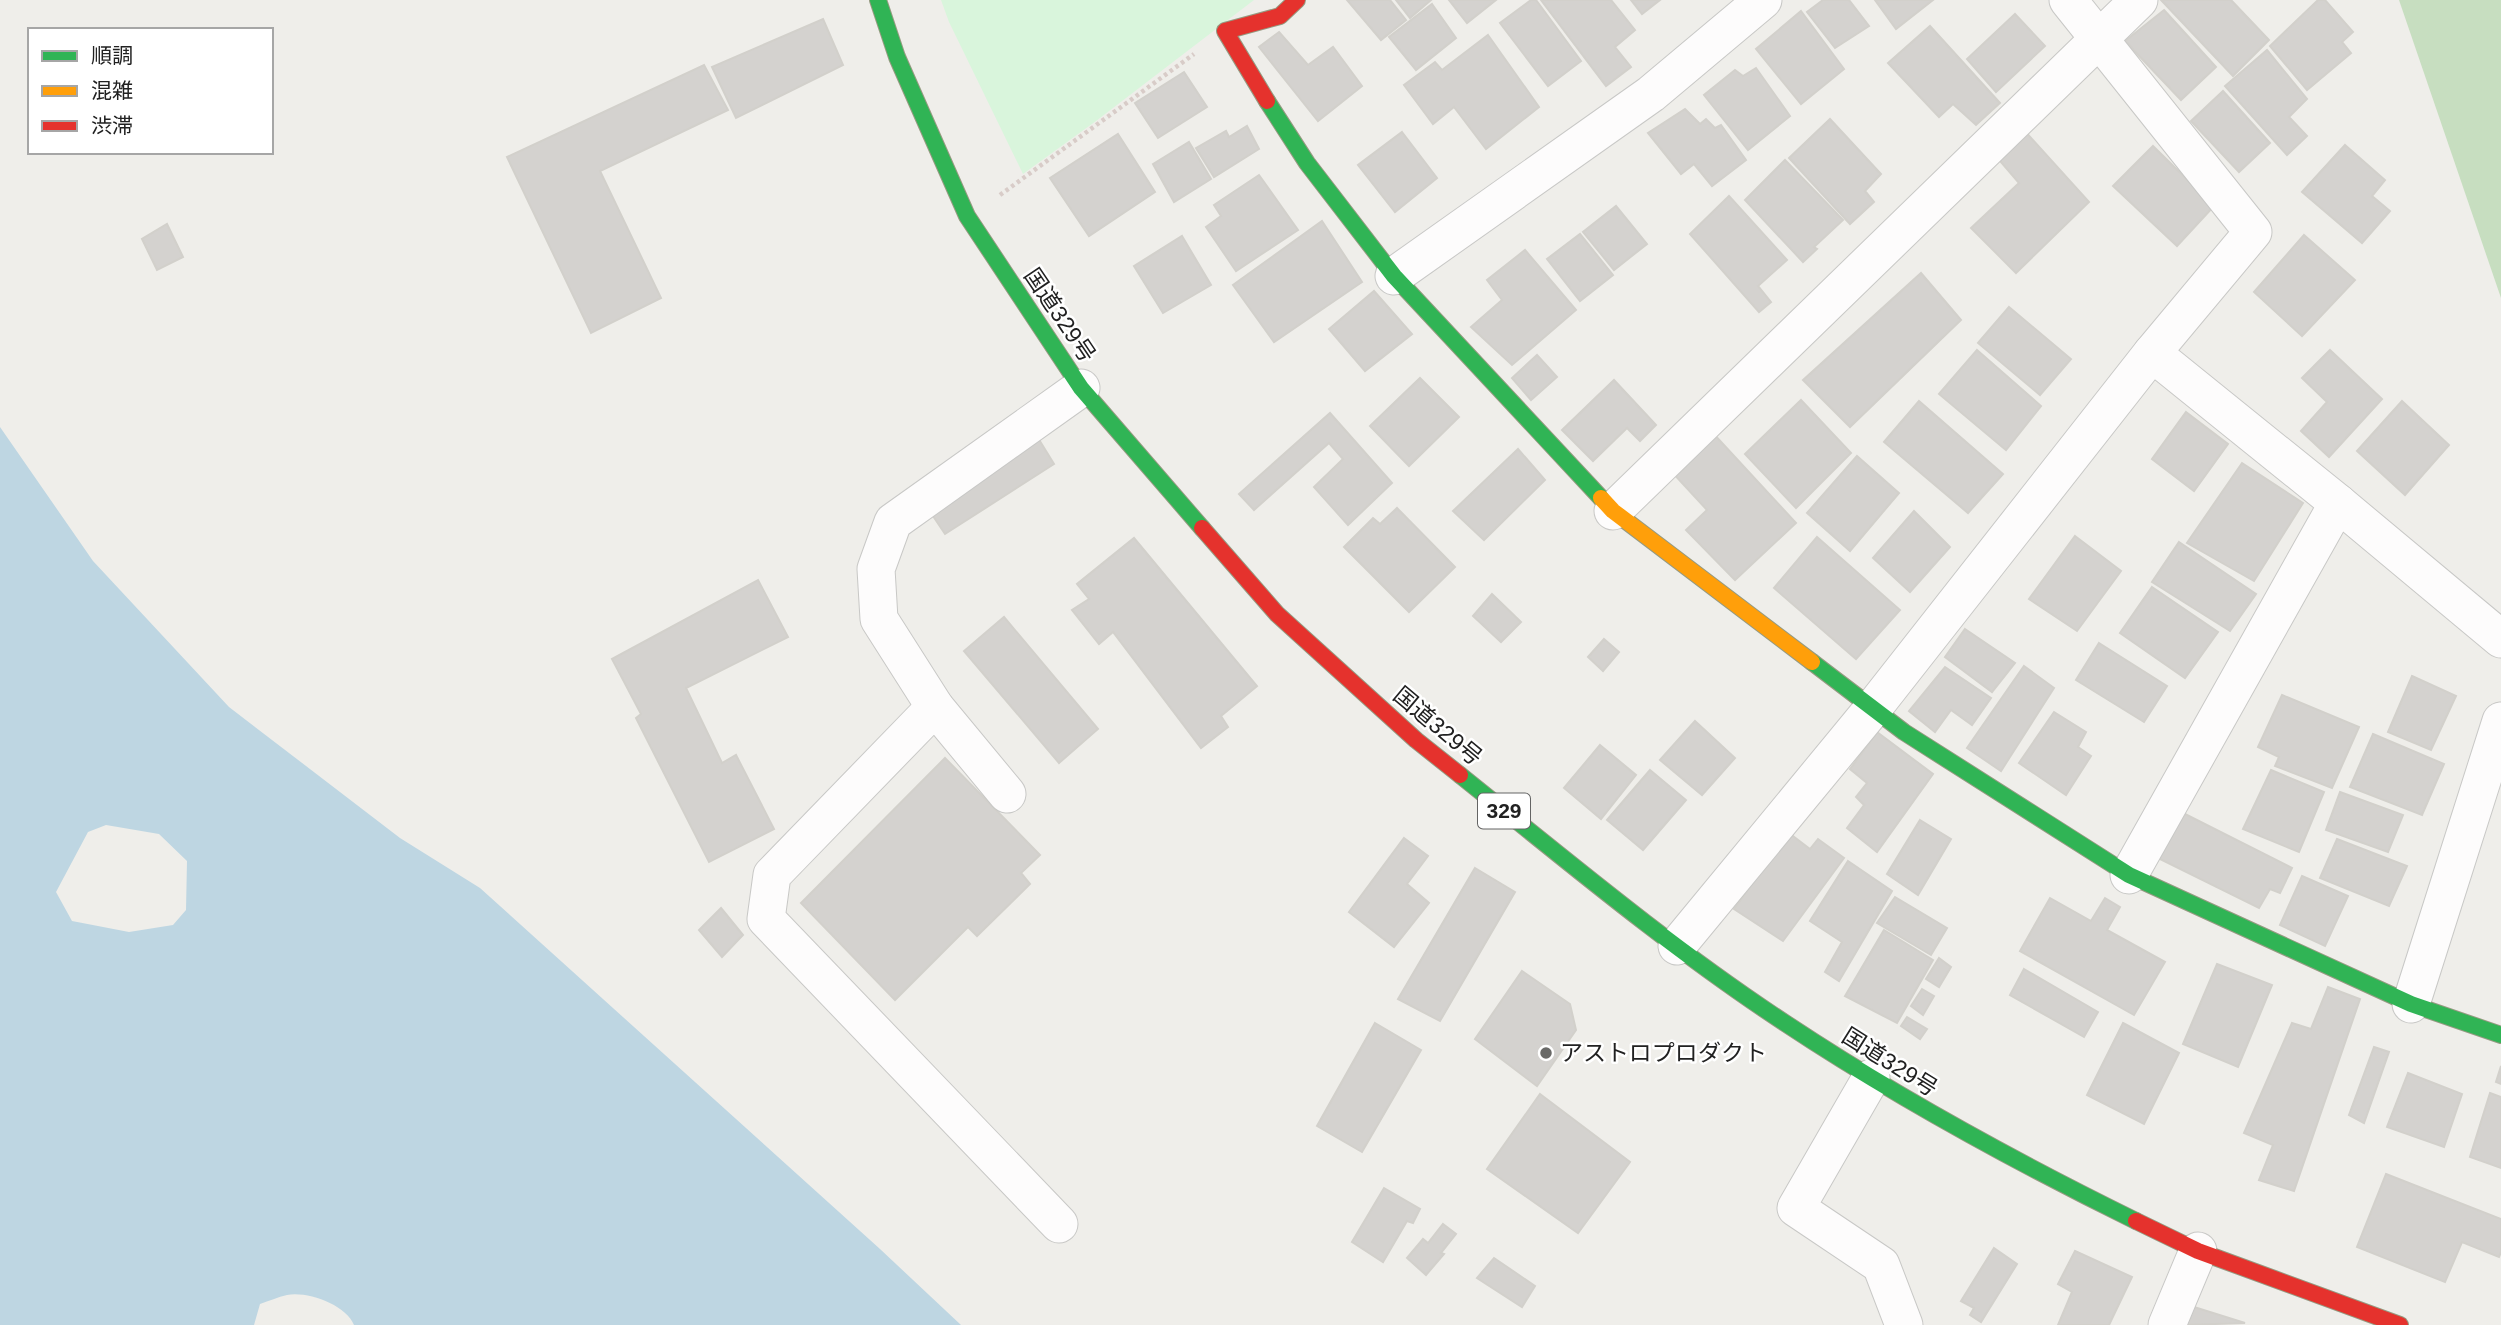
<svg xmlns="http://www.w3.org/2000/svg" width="2501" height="1325" viewBox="0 0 2501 1325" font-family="Arial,'Noto Sans JP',sans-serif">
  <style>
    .forest { fill: #c7dec0 }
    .park { fill: #d9f5dc }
    .water { fill: #bed6e2; fill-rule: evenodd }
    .building { fill: #d4d2cf; stroke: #d2d0cb; stroke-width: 2 }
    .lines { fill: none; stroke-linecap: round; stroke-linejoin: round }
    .street-casing { stroke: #c8c8c6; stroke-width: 39 }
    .fast-casing { stroke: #959a81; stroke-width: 18 }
    .slow-casing { stroke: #959a81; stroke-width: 18 }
    .jam-casing { stroke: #959a81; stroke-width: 18 }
    .path { stroke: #d8ccc8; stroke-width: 4.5; stroke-dasharray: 3.5 3.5; stroke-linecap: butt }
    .street { stroke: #fdfcfc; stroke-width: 37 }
    .fast { stroke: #30b455; stroke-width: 16 }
    .slow { stroke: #ff9f0a; stroke-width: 16 }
    .jam { stroke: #e5322d; stroke-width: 16 }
    .poi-dot { fill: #696967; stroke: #fff; stroke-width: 2.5 }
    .labels { text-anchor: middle; stroke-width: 5; stroke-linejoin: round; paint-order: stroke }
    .shield { fill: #fff; stroke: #646464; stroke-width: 2 }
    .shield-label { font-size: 21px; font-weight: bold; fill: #212121 }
    .street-label { font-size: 23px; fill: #212121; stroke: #fff }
    .poi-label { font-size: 23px; fill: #212121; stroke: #fff; text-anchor: start }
  </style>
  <rect width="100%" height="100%" fill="#efeeea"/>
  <path class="forest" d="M 2399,0 L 2501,0 L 2501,298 Z"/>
  <path class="park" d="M 941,0 L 1254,0 L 1096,121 L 1023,174 L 949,22 Z"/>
  <path class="water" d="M 0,427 L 93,561 L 229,707 L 400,838 L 480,888 L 880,1249 L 961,1325 L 354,1325 C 346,1305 308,1291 287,1295 C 278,1297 269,1301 260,1304 L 254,1325 L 0,1325 ZM 106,825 L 159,834 L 187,861 L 186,910 L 173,925 L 129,932 L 72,921 L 56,892 L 88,832 Z"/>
  <g class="building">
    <path d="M 1347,0 L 1390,0 L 1406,20 L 1381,40 Z"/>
    <path d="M 1396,0 L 1431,0 L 1410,18 Z"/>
    <path d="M 1449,0 L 1496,0 L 1467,23 Z"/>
    <path d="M 1531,0 L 1536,0 L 1581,61 L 1548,86 L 1500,23 Z"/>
    <path d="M 1541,0 L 1611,0 L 1635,30 L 1615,47 L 1631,67 L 1606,86 Z"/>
    <path d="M 1631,0 L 1660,0 L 1642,14 Z"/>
    <path d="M 1823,0 L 1849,0 L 1869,26 L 1835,48 L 1807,12 Z"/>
    <path d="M 1875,0 L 1933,0 L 1896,29 Z"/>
    <path d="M 2161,0 L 2231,0 L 2269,40 L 2233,76 Z"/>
    <path d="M 2318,0 L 2325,0 L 2353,32 L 2342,42 L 2351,53 L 2307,90 L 2270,46 Z"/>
    <path d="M 1432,4 L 1456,38 L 1416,70 L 1389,37 Z"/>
    <path d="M 2164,10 L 2216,67 L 2181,100 L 2125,41 Z"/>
    <path d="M 1801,11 L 1844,69 L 1801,104 L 1756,49 Z"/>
    <path d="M 2015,14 L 2045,46 L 1996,92 L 1967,59 Z"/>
    <path d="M 823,19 L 843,65 L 736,118 L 712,67 Z"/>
    <path d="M 1930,26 L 2000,103 L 1976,125 L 1953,104 L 1939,117 L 1888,63 Z"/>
    <path d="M 1279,32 L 1308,65 L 1333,47 L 1362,86 L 1318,121 L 1259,47 Z"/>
    <path d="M 1488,35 L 1539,107 L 1486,149 L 1454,107 L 1433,124 L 1404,85 L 1435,62 L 1442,70 Z"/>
    <path d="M 2267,50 L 2307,99 L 2289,117 L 2307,136 L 2287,155 L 2225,86 Z"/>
    <path d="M 704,65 L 728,110 L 600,171 L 661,298 L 591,333 L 507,157 Z"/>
    <path d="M 1756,68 L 1790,116 L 1748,150 L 1704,95 L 1735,70 L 1743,76 Z"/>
    <path d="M 1184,72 L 1207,107 L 1158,138 L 1135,103 Z"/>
    <path d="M 2223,91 L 2270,143 L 2239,172 L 2191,121 Z"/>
    <path d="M 1685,109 L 1700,124 L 1706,119 L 1715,128 L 1721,125 L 1746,160 L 1712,186 L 1694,164 L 1681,174 L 1648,133 Z"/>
    <path d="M 1830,119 L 1881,174 L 1865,191 L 1874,202 L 1850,224 L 1789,158 Z"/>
    <path d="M 1247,126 L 1259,149 L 1214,177 L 1196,148 L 1226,131 L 1229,137 Z"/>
    <path d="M 2023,129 L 2089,202 L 2016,273 L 1971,228 L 2019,183 L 1995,155 Z"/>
    <path d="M 1402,132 L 1437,178 L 1395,212 L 1358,165 Z"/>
    <path d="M 1118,134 L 1155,192 L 1089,236 L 1050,178 Z"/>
    <path d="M 1189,142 L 1211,179 L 1174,202 L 1153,164 Z"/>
    <path d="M 2345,145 L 2385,180 L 2372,196 L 2390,211 L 2362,243 L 2302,192 Z"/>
    <path d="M 2153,146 L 2214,206 L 2177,246 L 2113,186 Z"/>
    <path d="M 1785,160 L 1843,220 L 1814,247 L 1817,249 L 1803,262 L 1745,200 Z"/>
    <path d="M 1259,175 L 1298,230 L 1236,271 L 1206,227 L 1221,216 L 1214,205 Z"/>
    <path d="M 1729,196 L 1787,260 L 1758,286 L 1771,302 L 1759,312 L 1690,234 Z"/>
    <path d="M 1616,206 L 1647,244 L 1614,270 L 1583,232 Z"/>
    <path d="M 1322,221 L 1362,282 L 1274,342 L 1233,285 Z"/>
    <path d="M 167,224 L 183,257 L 157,270 L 142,239 Z"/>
    <path d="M 1580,234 L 1613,275 L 1580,301 L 1547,259 Z"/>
    <path d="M 2304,235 L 2355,280 L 2302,336 L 2254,292 Z"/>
    <path d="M 1182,236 L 1211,285 L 1163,313 L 1134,266 Z"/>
    <path d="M 1525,250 L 1576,310 L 1512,365 L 1471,327 L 1502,300 L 1487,280 Z"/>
    <path d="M 1921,273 L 1961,320 L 1850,427 L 1803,380 Z"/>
    <path d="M 1374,291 L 1412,334 L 1365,371 L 1329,329 Z"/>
    <path d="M 2009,307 L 2071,359 L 2040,395 L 1978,343 Z"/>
    <path d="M 1977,350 L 2041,406 L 2006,450 L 1939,394 Z"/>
    <path d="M 2330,350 L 2382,399 L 2329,457 L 2301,431 L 2327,402 L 2302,378 Z"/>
    <path d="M 1537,355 L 1557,377 L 1531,400 L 1512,378 Z"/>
    <path d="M 1420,378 L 1459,417 L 1409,466 L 1370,426 Z"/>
    <path d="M 1614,380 L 1656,425 L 1640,441 L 1627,428 L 1593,461 L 1562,430 Z"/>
    <path d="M 1801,400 L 1851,453 L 1796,508 L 1745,454 Z"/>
    <path d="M 1919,401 L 2003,474 L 1968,513 L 1884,442 Z"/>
    <path d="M 2402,401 L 2449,445 L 2405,495 L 2357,451 Z"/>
    <path d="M 2186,412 L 2228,444 L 2194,491 L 2152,459 Z"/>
    <path d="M 1330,413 L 1392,483 L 1348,525 L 1314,487 L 1343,459 L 1329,443 L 1254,510 L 1239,494 Z"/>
    <path d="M 1711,431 L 1796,523 L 1735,580 L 1686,530 L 1707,510 L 1671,471 Z"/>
    <path d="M 1038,438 L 1054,464 L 945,534 L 927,507 Z"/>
    <path d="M 1518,449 L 1545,480 L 1484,540 L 1453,511 Z"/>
    <path d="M 1857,456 L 1899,493 L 1850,551 L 1807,513 Z"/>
    <path d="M 2242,463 L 2303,503 L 2254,581 L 2187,543 Z"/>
    <path d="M 1397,508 L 1455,567 L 1409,612 L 1344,547 L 1373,518 L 1380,524 Z"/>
    <path d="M 1914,511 L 1950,547 L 1910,592 L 1873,558 Z"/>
    <path d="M 2075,536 L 2121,571 L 2077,631 L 2029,599 Z"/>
    <path d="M 1817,537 L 1900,610 L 1856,659 L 1774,588 Z"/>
    <path d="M 1134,538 L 1257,686 L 1221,716 L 1228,727 L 1201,748 L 1113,632 L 1099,644 L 1072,610 L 1089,599 L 1077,584 Z"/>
    <path d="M 2179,542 L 2256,594 L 2230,631 L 2152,582 Z"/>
    <path d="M 758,580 L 788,637 L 686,688 L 722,763 L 736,755 L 774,829 L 709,862 L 636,718 L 641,714 L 612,659 Z"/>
    <path d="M 2152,587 L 2218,632 L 2185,678 L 2120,633 Z"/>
    <path d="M 1492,594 L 1521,622 L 1501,642 L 1473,616 Z"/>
    <path d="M 1004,617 L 1098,729 L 1059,763 L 964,651 Z"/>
    <path d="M 1965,629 L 2015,663 L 1992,692 L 1945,657 Z"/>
    <path d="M 1604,639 L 1619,652 L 1603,671 L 1588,657 Z"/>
    <path d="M 2099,643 L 2167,686 L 2144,722 L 2076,680 Z"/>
    <path d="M 2024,666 L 2054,688 L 2001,771 L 1967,748 Z"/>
    <path d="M 1945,667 L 1991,698 L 1972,725 L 1951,710 L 1935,732 L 1909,711 Z"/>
    <path d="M 2412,676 L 2456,696 L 2431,750 L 2388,732 Z"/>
    <path d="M 2282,695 L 2359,727 L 2332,788 L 2275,766 L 2279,757 L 2258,747 Z"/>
    <path d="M 2054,712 L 2086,732 L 2078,747 L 2091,756 L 2066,795 L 2019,763 Z"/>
    <path d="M 1695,721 L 1735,758 L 1702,795 L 1660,760 Z"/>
    <path d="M 1877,732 L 1933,774 L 1877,852 L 1847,828 L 1864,805 L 1856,797 L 1867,783 L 1850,769 Z"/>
    <path d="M 2373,734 L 2444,764 L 2422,815 L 2350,787 Z"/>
    <path d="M 1600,745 L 1636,775 L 1601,819 L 1564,788 Z"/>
    <path d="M 945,758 L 1040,855 L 1021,873 L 1030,884 L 977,936 L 968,927 L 895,1000 L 801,903 Z"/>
    <path d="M 1650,770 L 1686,800 L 1643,850 L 1607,820 Z"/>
    <path d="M 2271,770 L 2324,792 L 2299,852 L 2243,829 Z"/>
    <path d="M 2340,792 L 2403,815 L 2388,852 L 2326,830 Z"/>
    <path d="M 2181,812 L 2292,868 L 2280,893 L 2270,889 L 2259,908 L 2158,858 Z"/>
    <path d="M 1920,820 L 1951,839 L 1918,895 L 1887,874 Z"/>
    <path d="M 1789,833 L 1810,849 L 1818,839 L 1844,858 L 1783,941 L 1734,909 Z"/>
    <path d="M 1404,838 L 1428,856 L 1407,884 L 1429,903 L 1394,947 L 1349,912 Z"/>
    <path d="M 2337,839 L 2407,866 L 2389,906 L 2320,878 Z"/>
    <path d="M 1848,861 L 1892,891 L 1839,981 L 1825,972 L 1842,942 L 1810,921 Z"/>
    <path d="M 1475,868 L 1515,892 L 1440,1021 L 1398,999 Z"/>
    <path d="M 2302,876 L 2348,896 L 2325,946 L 2280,925 Z"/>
    <path d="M 1895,897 L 1947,928 L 1931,955 L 1877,923 Z"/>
    <path d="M 2050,898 L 2091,921 L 2105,898 L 2120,907 L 2107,930 L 2165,962 L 2134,1015 L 2020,951 Z"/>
    <path d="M 721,908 L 743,935 L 722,957 L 699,930 Z"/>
    <path d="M 1884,930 L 1933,960 L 1897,1023 L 1845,996 Z"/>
    <path d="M 1939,958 L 1951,967 L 1939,987 L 1926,979 Z"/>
    <path d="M 2217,964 L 2272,985 L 2238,1067 L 2183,1044 Z"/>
    <path d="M 2024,969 L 2098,1012 L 2084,1037 L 2010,995 Z"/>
    <path d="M 1522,971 L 1570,1004 L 1576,1030 L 1537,1086 L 1475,1039 Z"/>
    <path d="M 2328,987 L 2360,999 L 2294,1191 L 2259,1180 L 2273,1145 L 2244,1133 L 2292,1023 L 2311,1029 Z"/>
    <path d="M 1922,989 L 1934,996 L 1923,1015 L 1911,1006 Z"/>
    <path d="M 1907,1017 L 1927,1029 L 1920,1039 L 1901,1026 Z"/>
    <path d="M 1375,1023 L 1421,1050 L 1362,1152 L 1317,1126 Z"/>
    <path d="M 2123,1023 L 2179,1053 L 2144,1124 L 2087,1095 Z"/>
    <path d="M 2374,1047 L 2389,1052 L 2364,1123 L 2349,1115 Z"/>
    <path d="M 2501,1066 L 2501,1084 L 2496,1082 Z"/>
    <path d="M 2408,1073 L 2462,1094 L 2444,1147 L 2387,1127 Z"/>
    <path d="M 2490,1093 L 2501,1097 L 2501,1168 L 2470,1157 Z"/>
    <path d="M 1540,1094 L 1630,1162 L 1578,1233 L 1487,1169 Z"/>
    <path d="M 2386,1174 L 2501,1219 L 2501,1252 L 2499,1257 L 2462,1242 L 2445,1282 L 2357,1247 Z"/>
    <path d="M 1384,1188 L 1420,1209 L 1413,1223 L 1407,1221 L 1383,1262 L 1352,1242 Z"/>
    <path d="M 1443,1224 L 1456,1234 L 1441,1253 L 1444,1254 L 1426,1275 L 1407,1258 L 1423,1239 L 1428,1243 Z"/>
    <path d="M 1994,1248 L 2017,1264 L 1981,1322 L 1970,1315 L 1974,1308 L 1961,1301 Z"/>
    <path d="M 2075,1251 L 2132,1277 L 2109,1325 L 2058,1325 L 2072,1292 L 2058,1284 Z"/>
    <path d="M 1494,1258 L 1535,1286 L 1522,1307 L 1477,1278 Z"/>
    <path d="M 2194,1307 L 2245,1323 L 2186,1325 Z"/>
  </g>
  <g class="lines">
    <g class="street-casing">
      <g id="street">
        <path d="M 1394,276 L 1651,94 L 1763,0"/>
        <path d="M 2152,353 L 2338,503 L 2501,639"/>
        <path d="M 1613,511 L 2139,0"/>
        <path d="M 935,707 L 772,875 L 766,919 L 1059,1224"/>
        <path d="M 1007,794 L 935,707 L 879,619 L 876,569 L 893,522 L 1081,388"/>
        <path d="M 2129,875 L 2338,503"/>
        <path d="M 1677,946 L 1874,707 L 2152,353 L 2253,232 L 2068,0"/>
        <path d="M 2411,1004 L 2501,721"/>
        <path d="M 1871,1078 L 1796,1208 L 1881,1265 L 1904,1325"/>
        <path d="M 2167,1325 L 2198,1251"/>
      </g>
    </g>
    <g class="fast-casing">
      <g id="fast">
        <path d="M 878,0 L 897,57 L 967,216 L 1081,388 L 1202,528"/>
        <path d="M 1267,101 L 1307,163 L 1394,276 L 1601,498"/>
        <path d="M 1812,662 L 1904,732 L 2129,875 L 2411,1004 L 2501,1035"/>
        <path d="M 1460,775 C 1566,860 1671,948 1785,1023 C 1898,1098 2014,1161 2136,1221"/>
      </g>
    </g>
    <g class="slow-casing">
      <path id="slow" d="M 1601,498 L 1613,511 L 1812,662"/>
    </g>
    <g class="jam-casing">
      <g id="jam">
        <path d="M 1267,101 L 1225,31 L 1280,16 L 1297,0"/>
        <path d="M 1202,528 L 1277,614 L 1416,740 L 1460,775"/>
        <path d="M 2136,1221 L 2198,1251 L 2400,1325"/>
      </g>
    </g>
    <path class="path" d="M 1000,195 L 1194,54"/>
    <use href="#street" class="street"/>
    <use href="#fast" class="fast"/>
    <use href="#slow" class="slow"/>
    <use href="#jam" class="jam"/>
  </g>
  <circle class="poi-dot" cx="1546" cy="1053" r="7"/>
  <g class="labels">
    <rect class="shield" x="1478" y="793.5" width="52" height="35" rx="5"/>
    <g class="shield-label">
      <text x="1504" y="818">329</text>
    </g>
    <g class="street-label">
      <text transform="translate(1060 315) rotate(56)" y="8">国道329号</text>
      <text transform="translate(1438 726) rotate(40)" y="8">国道329号</text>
      <text transform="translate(1890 1062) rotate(32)" y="8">国道329号</text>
    </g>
    <g class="poi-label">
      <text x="1560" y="1061">アストロプロダクト</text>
    </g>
  </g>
  <rect x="28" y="28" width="245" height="126" fill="#ffffff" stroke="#a6a6a6" stroke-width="2"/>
  <rect x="42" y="51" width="35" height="10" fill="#30b455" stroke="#a6a6a6" stroke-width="2"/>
  <text x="91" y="63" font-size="21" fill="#212121">順調</text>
  <rect x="42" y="86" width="35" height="10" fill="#ff9f0a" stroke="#a6a6a6" stroke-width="2"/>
  <text x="91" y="98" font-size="21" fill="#212121">混雑</text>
  <rect x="42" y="121" width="35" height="10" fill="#e5322d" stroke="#a6a6a6" stroke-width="2"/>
  <text x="91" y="133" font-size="21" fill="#212121">渋滞</text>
</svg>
